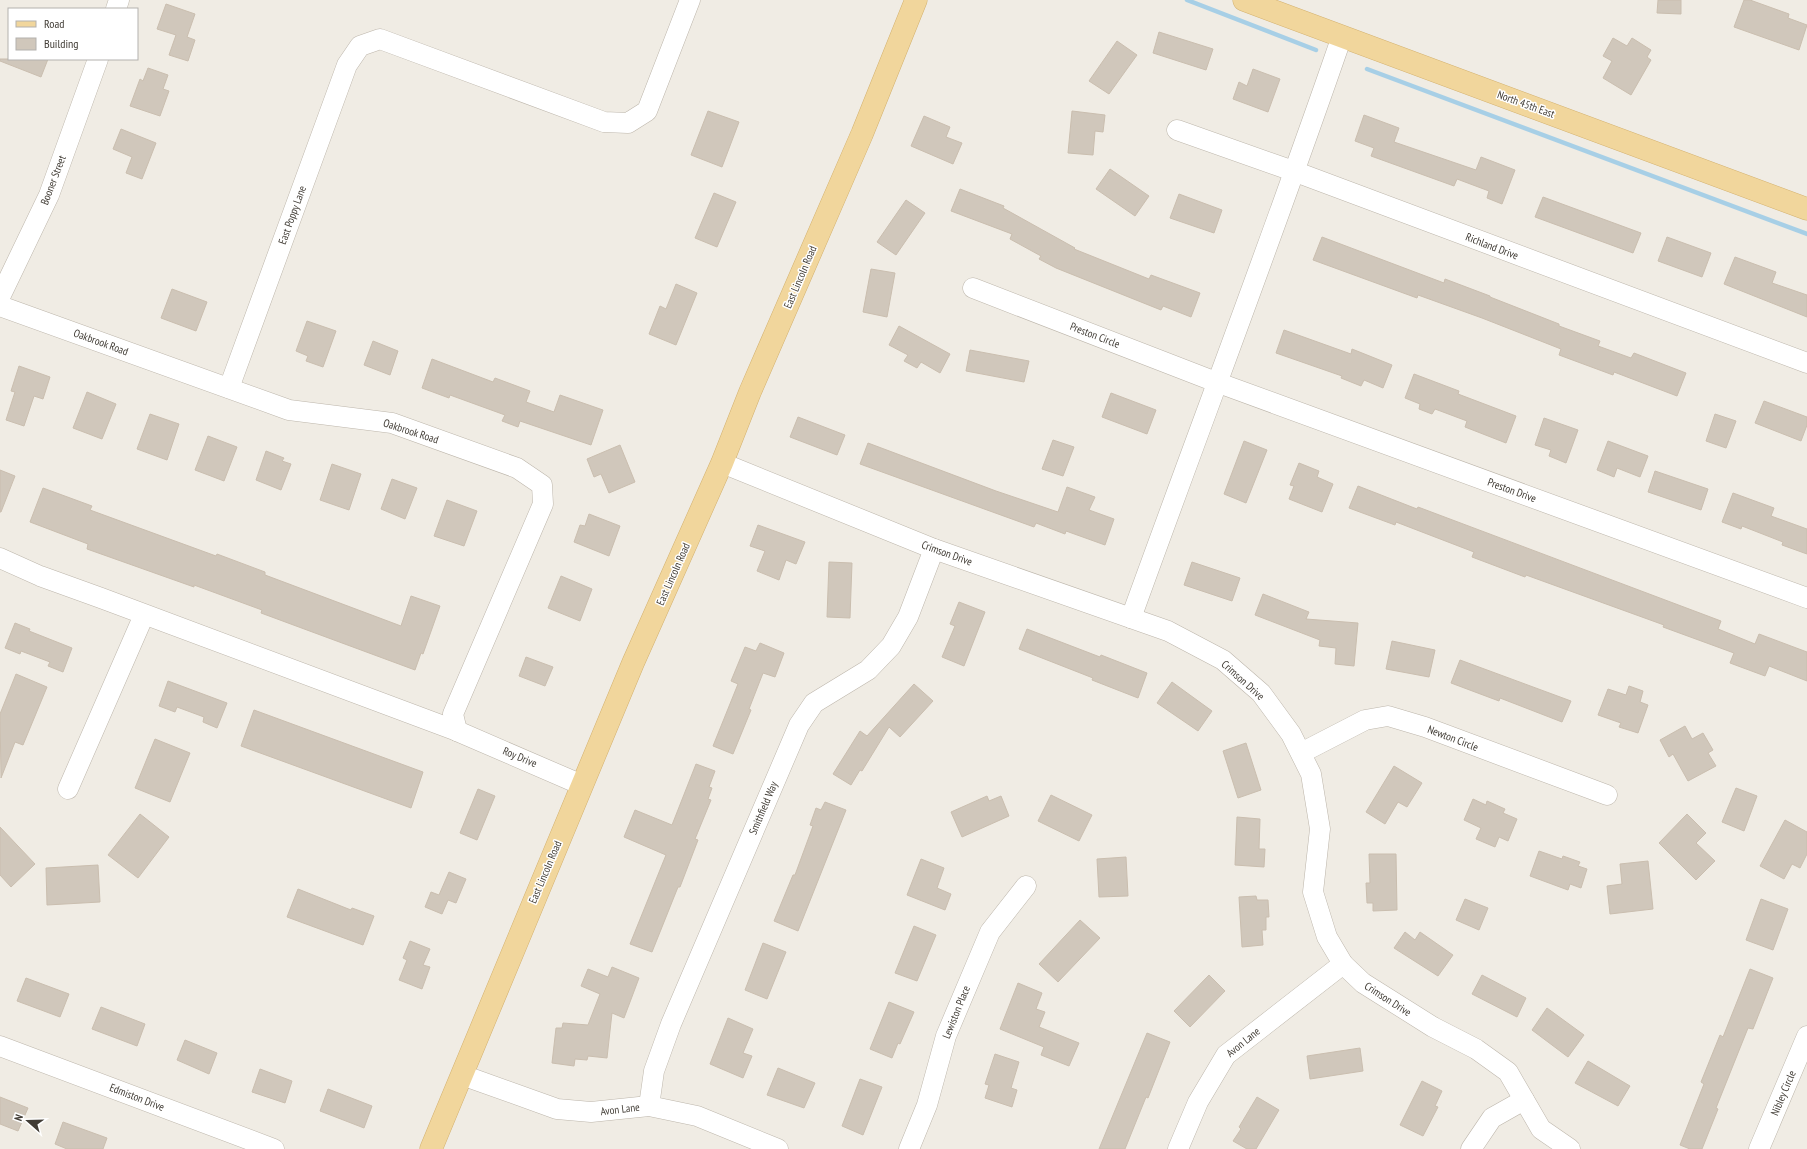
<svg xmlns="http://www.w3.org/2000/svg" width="1807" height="1149" viewBox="0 0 1807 1149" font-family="'PT Sans Narrow',sans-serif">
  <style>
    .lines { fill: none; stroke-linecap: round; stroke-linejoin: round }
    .stream { stroke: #a7cfe6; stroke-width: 4.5 }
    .building { fill: #d0c7bb; stroke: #cabeaf }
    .minor-casing { stroke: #bdb6ab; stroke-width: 21 }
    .major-casing { stroke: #d3b16f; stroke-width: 23 }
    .minor { stroke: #fff; stroke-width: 20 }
    .major { stroke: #f1d69c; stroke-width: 22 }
    .labels { text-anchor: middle; stroke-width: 3; stroke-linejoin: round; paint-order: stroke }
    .street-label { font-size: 11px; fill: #413c35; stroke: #fff }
  </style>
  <rect width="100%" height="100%" fill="#f0ece4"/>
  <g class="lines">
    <g class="stream">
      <path d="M 1187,0 L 1316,50"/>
      <path d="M 1367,69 L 1807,234"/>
    </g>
  </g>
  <g class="building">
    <path d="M 1658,0 L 1681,0 L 1681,14 L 1657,13 Z"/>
    <path d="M 1744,0 L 1750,0 L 1789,14 L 1788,18 L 1807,25 L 1799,50 L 1734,27 Z"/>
    <path d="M 166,4 L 195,14 L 187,37 L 195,40 L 188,61 L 169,55 L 176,35 L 157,29 Z"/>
    <path d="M 1159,32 L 1213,49 L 1206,70 L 1153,53 Z"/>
    <path d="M 1613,38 L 1627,46 L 1632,38 L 1651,50 L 1647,57 L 1651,60 L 1631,95 L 1603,78 L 1612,61 L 1603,56 Z"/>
    <path d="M 1117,41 L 1137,55 L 1109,94 L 1089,81 Z"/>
    <path d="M 0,59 L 48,59 L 41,77 L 0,61 Z"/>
    <path d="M 148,68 L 168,75 L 163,89 L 169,91 L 160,116 L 130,106 L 140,79 L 143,81 Z"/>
    <path d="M 1253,69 L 1280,79 L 1268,112 L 1233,99 L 1239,82 L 1247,86 Z"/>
    <path d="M 708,111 L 739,122 L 722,167 L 691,155 Z"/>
    <path d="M 1072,111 L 1105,115 L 1103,132 L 1095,131 L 1093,155 L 1068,153 Z"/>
    <path d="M 1364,115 L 1399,128 L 1394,142 L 1476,170 L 1481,157 L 1515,170 L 1502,204 L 1487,198 L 1489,191 L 1457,179 L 1454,186 L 1371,156 L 1374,148 L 1355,141 Z"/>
    <path d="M 924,116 L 950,127 L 946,137 L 962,143 L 953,164 L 911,146 Z"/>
    <path d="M 121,129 L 156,143 L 142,179 L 126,173 L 132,157 L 113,149 Z"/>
    <path d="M 1110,169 L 1149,196 L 1135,216 L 1096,189 Z"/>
    <path d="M 960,189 L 1004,206 L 1003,208 L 1075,248 L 1074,249 L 1149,279 L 1151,275 L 1200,293 L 1191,317 L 1163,306 L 1161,310 L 1056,268 L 1039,259 L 1041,256 L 1010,239 L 1012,234 L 951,211 Z"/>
    <path d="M 714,193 L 736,202 L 717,247 L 695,238 Z"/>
    <path d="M 1179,194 L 1222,210 L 1214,233 L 1170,218 Z"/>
    <path d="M 1543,197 L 1641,233 L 1633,253 L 1535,217 Z"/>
    <path d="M 906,200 L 925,213 L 896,255 L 877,242 Z"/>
    <path d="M 1322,237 L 1444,283 L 1445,279 L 1490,296 L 1490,297 L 1559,324 L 1559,326 L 1600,341 L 1598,346 L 1631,358 L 1634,353 L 1686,373 L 1677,396 L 1614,372 L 1613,375 L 1559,355 L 1561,349 L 1482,318 L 1418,295 L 1417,298 L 1313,260 Z"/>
    <path d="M 1667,237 L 1711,253 L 1702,277 L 1658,261 Z"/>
    <path d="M 1735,257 L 1776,272 L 1772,283 L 1807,295 L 1807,317 L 1724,284 Z"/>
    <path d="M 871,269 L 895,273 L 887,317 L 863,312 Z"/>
    <path d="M 676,284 L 697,293 L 676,345 L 649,334 L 660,306 L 666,309 Z"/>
    <path d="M 172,289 L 207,302 L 196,331 L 161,318 Z"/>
    <path d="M 307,321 L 336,331 L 323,367 L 306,361 L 308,356 L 296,351 Z"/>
    <path d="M 899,326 L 950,354 L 940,373 L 921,362 L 917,368 L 904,361 L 908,355 L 889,345 Z"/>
    <path d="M 1284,330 L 1351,354 L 1352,349 L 1392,365 L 1383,388 L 1364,380 L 1361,386 L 1341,378 L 1342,376 L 1276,353 Z"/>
    <path d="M 373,341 L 398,351 L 390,375 L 364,365 Z"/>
    <path d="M 970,350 L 1029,361 L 1024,382 L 966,371 Z"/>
    <path d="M 432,359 L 493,382 L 495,378 L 530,391 L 526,402 L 554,412 L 560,395 L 603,410 L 591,445 L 520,421 L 518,427 L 502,421 L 505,415 L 450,395 L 449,398 L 422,388 Z"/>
    <path d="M 19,366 L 50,377 L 43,399 L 34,396 L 24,426 L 6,420 L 15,392 L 11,391 Z"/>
    <path d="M 1414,374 L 1459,391 L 1458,394 L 1516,416 L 1506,443 L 1465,427 L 1467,421 L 1435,409 L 1432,414 L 1419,409 L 1420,404 L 1405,398 Z"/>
    <path d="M 87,392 L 116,404 L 102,439 L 73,428 Z"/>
    <path d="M 1111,393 L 1156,410 L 1147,434 L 1102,417 Z"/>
    <path d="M 1764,401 L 1807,417 L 1807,425 L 1801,441 L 1755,423 Z"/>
    <path d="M 150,414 L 179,424 L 167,460 L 137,449 Z"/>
    <path d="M 1715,414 L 1736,421 L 1726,448 L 1706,441 Z"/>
    <path d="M 798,417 L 845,435 L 837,455 L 790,437 Z"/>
    <path d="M 1544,418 L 1578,430 L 1566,463 L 1549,456 L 1551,450 L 1535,445 Z"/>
    <path d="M 208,436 L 237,447 L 224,481 L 195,470 Z"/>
    <path d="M 1053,440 L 1074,447 L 1063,476 L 1042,469 Z"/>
    <path d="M 1244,441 L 1267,450 L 1246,503 L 1224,494 Z"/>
    <path d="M 1608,441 L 1648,456 L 1640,477 L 1617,468 L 1614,477 L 1597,470 Z"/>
    <path d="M 868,443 L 996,491 L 1058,512 L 1067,487 L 1095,497 L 1089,510 L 1114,519 L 1105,545 L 1066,531 L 1065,534 L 1036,523 L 1034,527 L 860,464 Z"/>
    <path d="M 620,445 L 635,482 L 609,493 L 601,474 L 594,477 L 587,459 Z"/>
    <path d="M 266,451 L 284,458 L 282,461 L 291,464 L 281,490 L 256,480 Z"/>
    <path d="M 1299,463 L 1319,471 L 1317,477 L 1333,484 L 1322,512 L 1289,499 L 1294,486 L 1290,485 Z"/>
    <path d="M 332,464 L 361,474 L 349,510 L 320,500 Z"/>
    <path d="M 0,470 L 15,476 L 1,512 L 0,512 Z"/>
    <path d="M 1655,471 L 1708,489 L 1701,510 L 1648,492 Z"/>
    <path d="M 392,479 L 417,488 L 405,519 L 381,509 Z"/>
    <path d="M 1358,486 L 1417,509 L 1418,507 L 1721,621 L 1718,629 L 1755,644 L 1759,634 L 1807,652 L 1807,681 L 1769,666 L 1765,676 L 1730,663 L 1734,653 L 1663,627 L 1664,625 L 1526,575 L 1525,577 L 1472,557 L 1474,552 L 1396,522 L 1395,525 L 1349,508 Z"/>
    <path d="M 43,488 L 92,506 L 90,510 L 216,556 L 217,554 L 265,572 L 265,575 L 401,626 L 411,596 L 440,606 L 423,654 L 421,653 L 415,670 L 261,613 L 262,610 L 194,585 L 194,587 L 87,549 L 88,544 L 30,522 Z"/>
    <path d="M 1733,493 L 1774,508 L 1771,516 L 1807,529 L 1807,554 L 1782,545 L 1783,542 L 1742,526 L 1741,529 L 1722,522 Z"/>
    <path d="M 447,500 L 477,511 L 464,546 L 434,536 Z"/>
    <path d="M 589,514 L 620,526 L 609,556 L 574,542 L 580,525 L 585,526 Z"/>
    <path d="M 758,525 L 805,542 L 796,564 L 786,560 L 779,580 L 757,571 L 765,551 L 750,546 Z"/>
    <path d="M 829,562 L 852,563 L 850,618 L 827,617 Z"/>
    <path d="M 1192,562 L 1240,578 L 1232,601 L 1184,585 Z"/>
    <path d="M 561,576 L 592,589 L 580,621 L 548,608 Z"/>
    <path d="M 1263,594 L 1309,612 L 1306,619 L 1358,623 L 1354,666 L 1335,664 L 1336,648 L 1319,646 L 1320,640 L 1255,615 Z"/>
    <path d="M 959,602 L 985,612 L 964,666 L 942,657 L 955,626 L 950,624 Z"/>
    <path d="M 15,623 L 30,629 L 29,631 L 72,648 L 63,672 L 48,666 L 50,662 L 21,651 L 20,654 L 5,648 Z"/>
    <path d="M 1027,629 L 1100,657 L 1101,655 L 1147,673 L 1138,698 L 1092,680 L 1093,678 L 1019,649 Z"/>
    <path d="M 1392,641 L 1435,650 L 1429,677 L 1386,669 Z"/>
    <path d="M 760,643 L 784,653 L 775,677 L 763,673 L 749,709 L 751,710 L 733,754 L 713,746 L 738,684 L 731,681 L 745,647 L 756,651 Z"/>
    <path d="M 526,657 L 553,667 L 545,686 L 519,676 Z"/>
    <path d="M 1460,660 L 1571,701 L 1562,722 L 1500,698 L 1499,701 L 1451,683 Z"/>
    <path d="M 16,674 L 47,687 L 23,745 L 15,742 L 1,778 L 0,714 Z"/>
    <path d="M 168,681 L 227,703 L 217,728 L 203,722 L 204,717 L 177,707 L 175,712 L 159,706 Z"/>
    <path d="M 1172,682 L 1212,711 L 1198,731 L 1157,703 Z"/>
    <path d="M 914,684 L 933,701 L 900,737 L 889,727 L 862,771 L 860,770 L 851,785 L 833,774 L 860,731 L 867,736 Z"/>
    <path d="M 1629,686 L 1643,691 L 1640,702 L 1648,705 L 1638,733 L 1619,727 L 1621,723 L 1598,715 L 1608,689 L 1626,695 Z"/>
    <path d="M 254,710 L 423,772 L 411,808 L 241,746 Z"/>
    <path d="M 1685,726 L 1692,739 L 1703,733 L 1713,750 L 1708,753 L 1716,766 L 1688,781 L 1673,754 L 1669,757 L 1660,740 Z"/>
    <path d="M 155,739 L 190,753 L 170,802 L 135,788 Z"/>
    <path d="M 1246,743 L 1261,790 L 1238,798 L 1223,751 Z"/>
    <path d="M 696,764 L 715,771 L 709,787 L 712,788 L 708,799 L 711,800 L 695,839 L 698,840 L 680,887 L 678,887 L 652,952 L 630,944 L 666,855 L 624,837 L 635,810 L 672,825 Z"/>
    <path d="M 1394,766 L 1422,783 L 1407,807 L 1398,802 L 1385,824 L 1366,812 Z"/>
    <path d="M 1736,788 L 1757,796 L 1744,831 L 1722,822 Z"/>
    <path d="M 478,789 L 495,796 L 477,840 L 460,833 Z"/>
    <path d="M 1051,795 L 1092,815 L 1079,841 L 1038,821 Z"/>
    <path d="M 987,796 L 989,801 L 1001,796 L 1009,816 L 962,837 L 951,812 Z"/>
    <path d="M 1473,799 L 1486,805 L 1487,801 L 1505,809 L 1503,813 L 1517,819 L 1508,841 L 1499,837 L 1495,847 L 1476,839 L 1481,828 L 1464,820 Z"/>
    <path d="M 825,802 L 846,810 L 798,931 L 774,921 L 793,875 L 795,875 L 813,826 L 810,825 L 816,808 L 821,810 Z"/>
    <path d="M 140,814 L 169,837 L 138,878 L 108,855 Z"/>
    <path d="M 1687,814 L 1706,833 L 1696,843 L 1715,861 L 1696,880 L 1659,843 Z"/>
    <path d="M 1237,817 L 1260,819 L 1259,849 L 1265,849 L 1264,867 L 1235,865 Z"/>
    <path d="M 1785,820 L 1807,832 L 1807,854 L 1800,868 L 1792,864 L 1784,879 L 1760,866 Z"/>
    <path d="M 0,827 L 35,864 L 11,887 L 0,875 Z"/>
    <path d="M 1539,851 L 1562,859 L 1563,856 L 1580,862 L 1578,866 L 1587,869 L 1581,888 L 1570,884 L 1568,890 L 1530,876 Z"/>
    <path d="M 1369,854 L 1396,854 L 1397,910 L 1373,911 L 1373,903 L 1367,903 L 1366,883 L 1370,883 Z"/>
    <path d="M 1126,857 L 1128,896 L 1099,897 L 1097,859 Z"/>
    <path d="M 921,859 L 944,868 L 937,888 L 951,894 L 945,910 L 907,895 Z"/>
    <path d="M 1648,861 L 1653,909 L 1610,914 L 1607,886 L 1622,884 L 1620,864 Z"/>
    <path d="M 98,865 L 100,902 L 47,905 L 46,868 Z"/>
    <path d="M 449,872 L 466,879 L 456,903 L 448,900 L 442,914 L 425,907 L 431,892 L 439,895 Z"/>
    <path d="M 298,889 L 351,910 L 352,908 L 374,916 L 363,945 L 287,917 Z"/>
    <path d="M 1256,896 L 1257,900 L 1268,900 L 1269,917 L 1266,917 L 1266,930 L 1262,930 L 1263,945 L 1242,947 L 1239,897 Z"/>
    <path d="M 1465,899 L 1488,908 L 1479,930 L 1456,920 Z"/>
    <path d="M 1761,899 L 1788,909 L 1773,950 L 1746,940 Z"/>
    <path d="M 1080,920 L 1100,938 L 1058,982 L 1039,964 Z"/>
    <path d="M 914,926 L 936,935 L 917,981 L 895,973 Z"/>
    <path d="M 1405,932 L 1415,940 L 1420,932 L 1453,955 L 1438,976 L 1394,948 Z"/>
    <path d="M 410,941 L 430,949 L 423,965 L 430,967 L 422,989 L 399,980 L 407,960 L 403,958 Z"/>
    <path d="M 763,943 L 786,952 L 767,999 L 745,990 Z"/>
    <path d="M 612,967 L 639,978 L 624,1018 L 612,1013 L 607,1058 L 588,1056 L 587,1060 L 575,1059 L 574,1066 L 552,1063 L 556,1028 L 562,1028 L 563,1023 L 588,1025 L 600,994 L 581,986 L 588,969 L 608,977 Z"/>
    <path d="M 1750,969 L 1773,978 L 1753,1029 L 1748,1028 L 1716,1108 L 1718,1109 L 1702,1149 L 1690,1149 L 1680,1145 L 1704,1084 L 1701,1082 L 1720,1035 L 1723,1037 Z"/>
    <path d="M 1209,975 L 1225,991 L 1190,1027 L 1174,1011 Z"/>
    <path d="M 1482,975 L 1526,998 L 1517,1017 L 1472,994 Z"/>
    <path d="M 26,978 L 69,994 L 60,1017 L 17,1001 Z"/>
    <path d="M 1018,983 L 1042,993 L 1036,1009 L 1045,1012 L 1039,1027 L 1079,1043 L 1069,1066 L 1041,1055 L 1044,1047 L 1000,1029 Z"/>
    <path d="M 889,1002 L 914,1012 L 900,1044 L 898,1043 L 892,1058 L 870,1049 Z"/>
    <path d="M 101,1007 L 145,1024 L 137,1046 L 92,1029 Z"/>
    <path d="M 1547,1008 L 1584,1035 L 1568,1057 L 1532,1030 Z"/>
    <path d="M 728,1018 L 753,1029 L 743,1053 L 752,1056 L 743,1078 L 710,1064 Z"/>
    <path d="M 1147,1033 L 1170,1042 L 1148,1098 L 1146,1097 L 1125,1149 L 1099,1149 Z"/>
    <path d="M 185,1040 L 217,1053 L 209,1074 L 177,1060 Z"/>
    <path d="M 1360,1048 L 1363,1071 L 1310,1079 L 1307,1056 Z"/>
    <path d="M 995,1054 L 1019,1062 L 1011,1088 L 1017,1090 L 1012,1107 L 985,1098 L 989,1085 L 985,1084 Z"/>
    <path d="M 1588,1061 L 1630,1086 L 1618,1106 L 1575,1083 Z"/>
    <path d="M 778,1068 L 815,1083 L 804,1108 L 767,1095 Z"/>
    <path d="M 260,1069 L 292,1081 L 285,1103 L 252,1092 Z"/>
    <path d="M 860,1079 L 882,1087 L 863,1135 L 842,1126 Z"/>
    <path d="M 1422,1081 L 1442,1091 L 1435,1106 L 1438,1107 L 1423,1136 L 1400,1125 Z"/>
    <path d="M 328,1089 L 372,1106 L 364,1128 L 320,1111 Z"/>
    <path d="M 0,1097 L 28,1108 L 18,1131 L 0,1124 Z"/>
    <path d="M 1257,1097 L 1279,1110 L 1256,1149 L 1247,1149 L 1233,1141 L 1241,1129 L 1239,1127 Z"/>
    <path d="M 63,1122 L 107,1138 L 103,1149 L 67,1149 L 55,1144 Z"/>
  </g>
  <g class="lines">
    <g class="minor-casing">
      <g id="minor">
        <path d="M 116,9 L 119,0"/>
        <path d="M 1177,130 L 1296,172 L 1807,363"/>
        <path d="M 973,288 L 1216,382 L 1807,598"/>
        <path d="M 0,297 L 49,195 L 98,59"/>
        <path d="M 0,306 L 289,410 L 392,423 L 517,468 L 542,485 L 543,504 L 453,714 L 457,731"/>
        <path d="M 229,388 L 347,65 L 360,46 L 380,39 L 604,122 L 628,123 L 647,111 L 690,0"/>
        <path d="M 722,463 L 934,549 L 1168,631 L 1223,660 L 1261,693 L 1291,734 L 1311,774 L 1320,829 L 1313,892 L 1327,937 L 1343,964 L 1363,983 L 1433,1027 L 1476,1049 L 1508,1072 L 1541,1129 L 1570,1149"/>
        <path d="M 0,558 L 40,576 L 101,598 L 457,731 L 582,785"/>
        <path d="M 1131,618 C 1201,424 1275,231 1342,36"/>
        <path d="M 1301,753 L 1365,720 L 1388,716 L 1425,727 L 1607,795"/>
        <path d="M 68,789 L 144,615"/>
        <path d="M 0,1046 L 274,1149"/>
        <path d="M 462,1075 L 557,1109 L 591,1112 L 649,1106 L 697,1116 L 778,1149"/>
        <path d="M 649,1106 L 654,1071 L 671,1024 L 799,725 L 814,703 L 868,670 L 891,646 L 908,617 L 934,549"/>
        <path d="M 909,1149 L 927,1105 L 946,1036 L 990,932 L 1026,886"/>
        <path d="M 1178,1149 L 1198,1102 L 1226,1055 L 1343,964"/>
        <path d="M 1471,1149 L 1492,1118 L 1524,1100"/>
        <path d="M 1759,1149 L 1807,1036"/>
      </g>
    </g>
    <g class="major-casing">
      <g id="major">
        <path d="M 1244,0 L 1807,209"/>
        <path d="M 431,1149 L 633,663 L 722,463 L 750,392 L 862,134 L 916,0"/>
      </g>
    </g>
    <use href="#minor" class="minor"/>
    <use href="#major" class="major"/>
  </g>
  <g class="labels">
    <g class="street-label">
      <text transform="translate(1526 104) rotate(20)" y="4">North 45th East</text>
      <text transform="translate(53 180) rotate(-69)" y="4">Booner Street</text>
      <text transform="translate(292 215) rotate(-70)" y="4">East Poppy Lane</text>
      <text transform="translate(1492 246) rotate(21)" y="4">Richland Drive</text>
      <text transform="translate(800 277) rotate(-67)" y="4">East Lincoln Road</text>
      <text transform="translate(1095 335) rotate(21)" y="4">Preston Circle</text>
      <text transform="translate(101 342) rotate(20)" y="4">Oakbrook Road</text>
      <text transform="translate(411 431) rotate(18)" y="4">Oakbrook Road</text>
      <text transform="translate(1512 490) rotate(20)" y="4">Preston Drive</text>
      <text transform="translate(947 553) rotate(20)" y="4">Crimson Drive</text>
      <text transform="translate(673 574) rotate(-66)" y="4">East Lincoln Road</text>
      <text transform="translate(1243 680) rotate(42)" y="4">Crimson Drive</text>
      <text transform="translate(1453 738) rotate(21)" y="4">Newton Circle</text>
      <text transform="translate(520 757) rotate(23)" y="4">Roy Drive</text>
      <text transform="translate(763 808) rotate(-67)" y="4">Smithfield Way</text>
      <text transform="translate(545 872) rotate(-67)" y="4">East Lincoln Road</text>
      <text transform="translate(1388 999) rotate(33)" y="4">Crimson Drive</text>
      <text transform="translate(956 1012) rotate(-68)" y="4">Lewiston Place</text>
      <text transform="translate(1243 1042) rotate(-39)" y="4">Avon Lane</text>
      <text transform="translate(1783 1093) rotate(-67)" y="4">Nibley Circle</text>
      <text transform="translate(137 1097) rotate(21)" y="4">Edmiston Drive</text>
      <text transform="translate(620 1109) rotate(-7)" y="4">Avon Lane</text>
    </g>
  </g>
  <rect x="8" y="8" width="130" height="52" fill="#ffffff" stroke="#b3b1ae"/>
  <rect x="16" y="21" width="20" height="6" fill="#f1d69c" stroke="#b3b1ae"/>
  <text x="44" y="28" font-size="12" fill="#413c35">Road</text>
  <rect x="16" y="38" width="20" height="12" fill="#d0c7bb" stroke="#b3b1ae"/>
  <text x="44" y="48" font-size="12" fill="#413c35">Building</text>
  <g transform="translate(28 1121) rotate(290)" stroke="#ffffff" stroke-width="3" paint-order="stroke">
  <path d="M0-3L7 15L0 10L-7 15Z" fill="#413c35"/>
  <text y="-6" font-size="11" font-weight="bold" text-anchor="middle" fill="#413c35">N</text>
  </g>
</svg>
